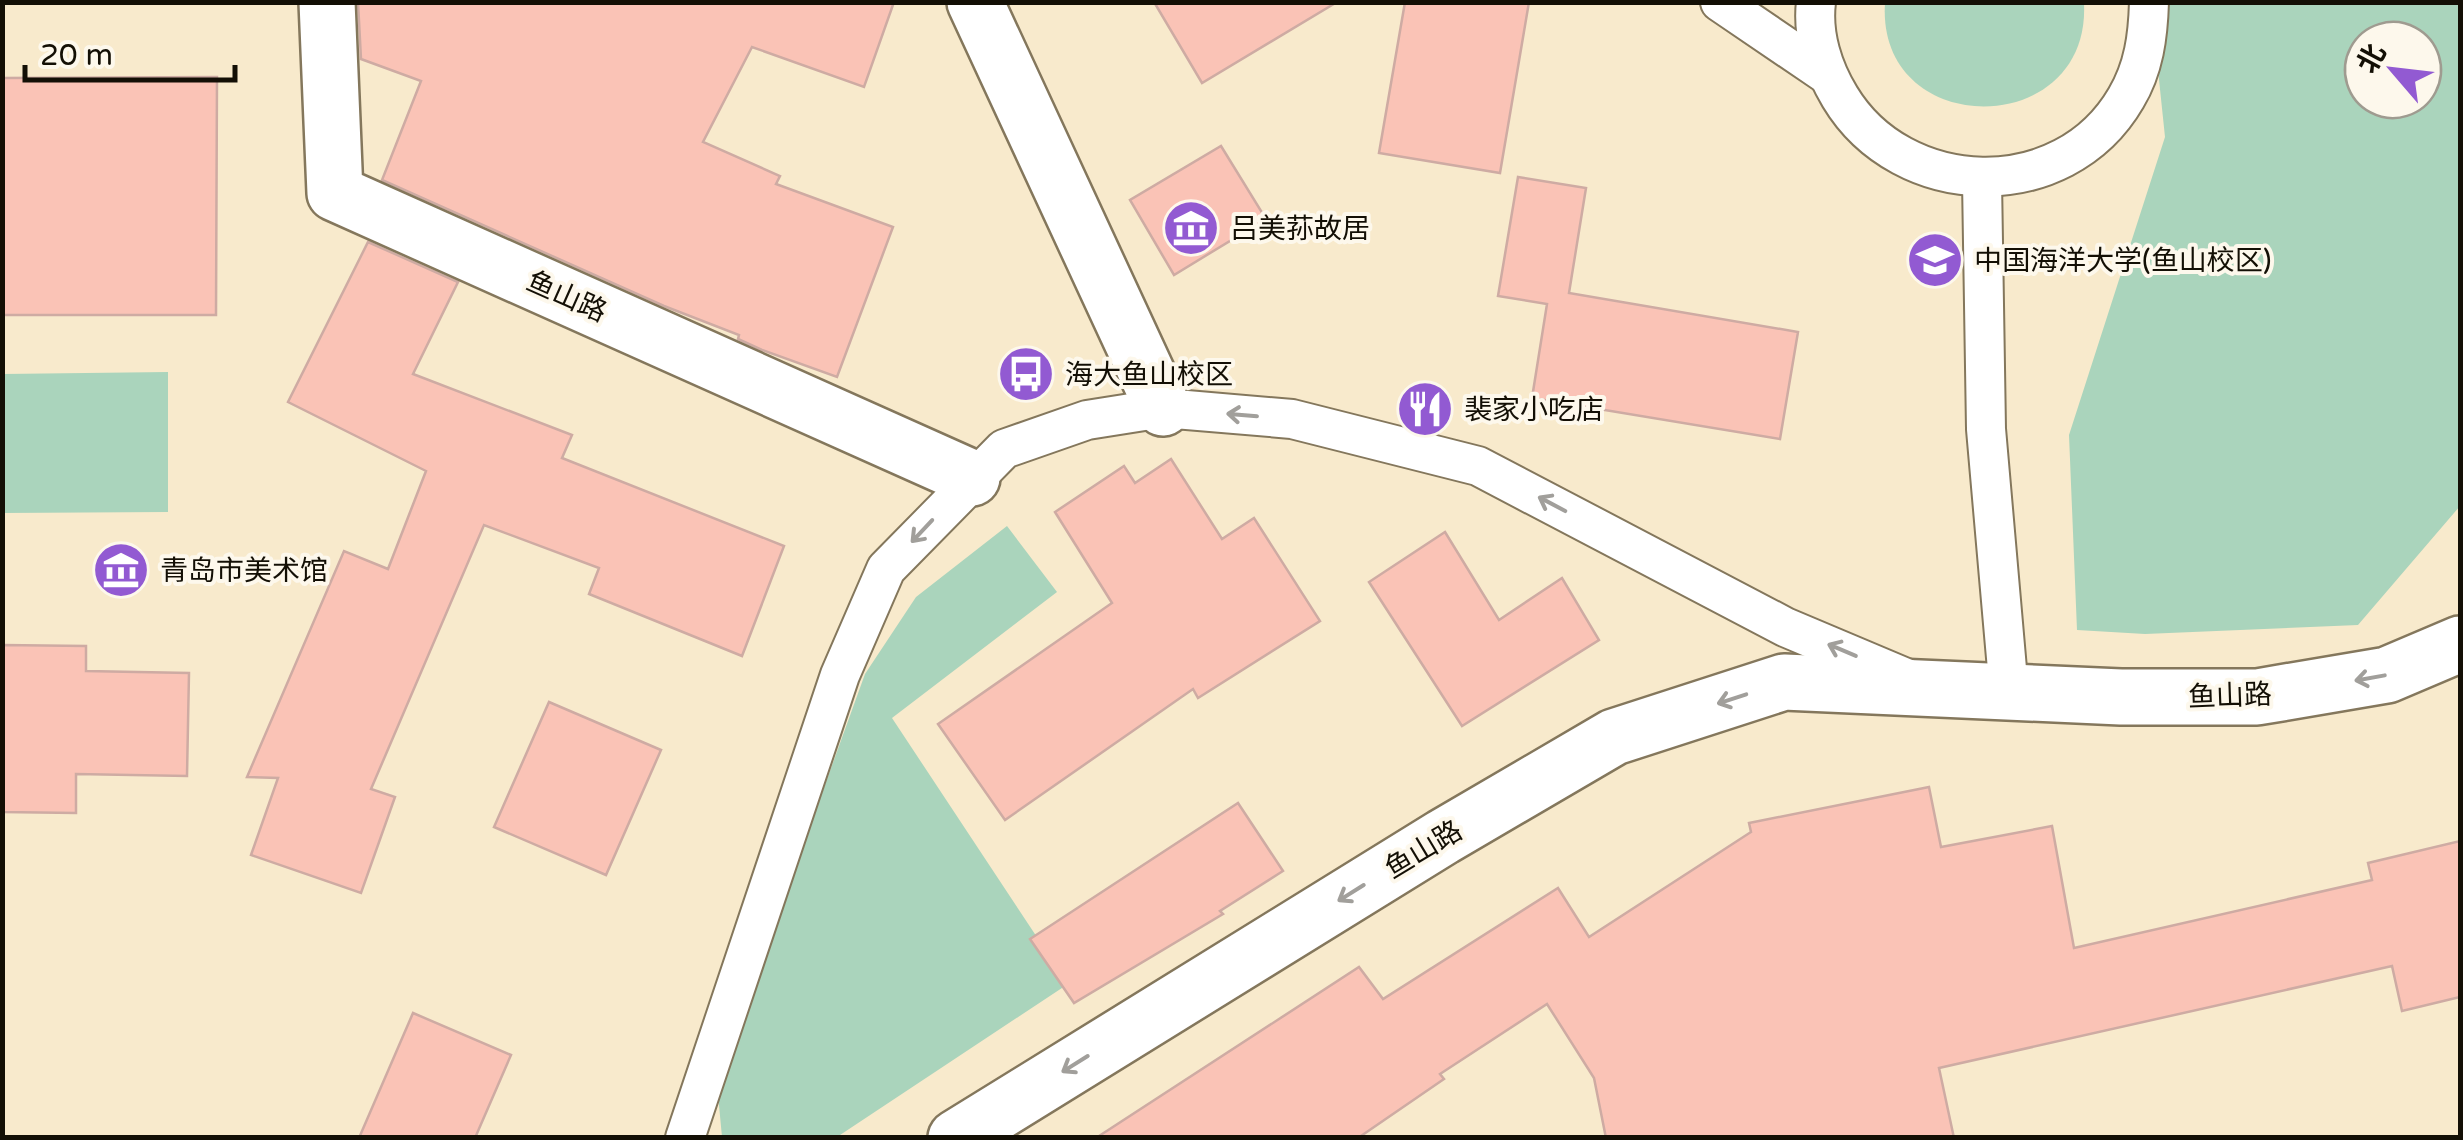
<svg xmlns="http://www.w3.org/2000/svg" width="2463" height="1140" viewBox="0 0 2463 1140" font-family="'Varela Round','Noto Sans SC',sans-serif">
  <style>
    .green { fill: #aad4bc; fill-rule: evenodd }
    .building { fill: #fac3b6; stroke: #ceaba3; stroke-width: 2.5 }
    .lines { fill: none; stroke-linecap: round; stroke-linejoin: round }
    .lane-casing { stroke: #84775c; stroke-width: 42 }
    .street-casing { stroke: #84775c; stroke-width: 60 }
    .secondary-casing { stroke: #84775c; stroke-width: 60 }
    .lane { stroke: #fff; stroke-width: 38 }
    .street { stroke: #fff; stroke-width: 55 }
    .secondary { stroke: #fff; stroke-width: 55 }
    .oneway { stroke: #a19f9b }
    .labels { text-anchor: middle; stroke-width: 8; stroke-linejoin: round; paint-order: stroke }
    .poi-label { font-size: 28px; fill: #130f05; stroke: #fdf8ec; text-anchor: start }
    .street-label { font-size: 28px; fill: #130f05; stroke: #fdf8ec }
  </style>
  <rect width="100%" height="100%" fill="#f8eacc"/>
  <g class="green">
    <path d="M 2084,3 C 2091,141 1876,141 1885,3 Z"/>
    <path d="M 2151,3 L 2460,3 L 2460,506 L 2358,625 L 2145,634 L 2077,630 L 2069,435 L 2165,137 ZM 2363,40 L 2423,40 L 2423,100 L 2363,100 Z"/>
    <path d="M 168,372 L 168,512 L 3,513 L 3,374 Z"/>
    <path d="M 1007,526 L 1057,592 L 892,718 L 1068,984 L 837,1137 L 722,1137 L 717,1084 L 865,674 L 916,597 Z"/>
  </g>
  <g class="building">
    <path d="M 358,2 L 894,2 L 864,87 L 752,47 L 703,142 L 780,176 L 776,184 L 893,227 L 837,377 L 762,350 L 738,339 L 739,335 L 664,306 L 382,180 L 421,81 L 361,59 Z"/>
    <path d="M 1154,2 L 1337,2 L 1202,83 Z"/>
    <path d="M 1405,2 L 1529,2 L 1500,173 L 1379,153 Z"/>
    <path d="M 217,77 L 216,315 L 2,315 L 2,78 Z"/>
    <path d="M 1221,146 L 1266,219 L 1174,275 L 1130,200 Z"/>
    <path d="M 1518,177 L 1586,188 L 1569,293 L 1798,332 L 1780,439 L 1532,398 L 1547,304 L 1498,296 Z"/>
    <path d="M 368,242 L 458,282 L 413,374 L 572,435 L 562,458 L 784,546 L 742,656 L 589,594 L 599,568 L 484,525 L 371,789 L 395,797 L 361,893 L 251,855 L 278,778 L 247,777 L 344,551 L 388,569 L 426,471 L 288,402 Z"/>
    <path d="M 1171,459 L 1222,539 L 1254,518 L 1320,621 L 1198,698 L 1193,689 L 1005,820 L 938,724 L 1112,603 L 1055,512 L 1124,466 L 1135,483 Z"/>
    <path d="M 1445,532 L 1499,620 L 1562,578 L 1599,640 L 1462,726 L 1369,582 Z"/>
    <path d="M 2,645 L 86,646 L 86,671 L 189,673 L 187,776 L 76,774 L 76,813 L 2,812 Z"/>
    <path d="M 549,702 L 661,750 L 606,875 L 494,827 Z"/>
    <path d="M 1929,787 L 1941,847 L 2052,826 L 2074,948 L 2372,880 L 2368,863 L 2460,841 L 2460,997 L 2402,1011 L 2392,966 L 1939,1068 L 1954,1138 L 1606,1138 L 1594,1078 L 1547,1004 L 1440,1074 L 1444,1079 L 1358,1138 L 1096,1138 L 1359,967 L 1383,999 L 1558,888 L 1589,937 L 1751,832 L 1749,823 Z"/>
    <path d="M 1238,803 L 1283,871 L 1220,911 L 1223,914 L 1074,1003 L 1030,939 Z"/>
    <path d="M 413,1013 L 511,1055 L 475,1138 L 359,1138 Z"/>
  </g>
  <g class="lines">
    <g class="lane-casing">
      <g id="lane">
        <path d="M 1720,2 L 1826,74"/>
        <path d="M 1816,2 C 1812,35 1823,69 1840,97 C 1902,200 2063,206 2126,98 C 2144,68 2148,36 2149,2"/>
        <path d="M 1982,180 L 1986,429 L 2009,692"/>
        <path d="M 685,1138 L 840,675 L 886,569 L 1004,449 L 1087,420 L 1163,408 L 1292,419 L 1478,466 L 1785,627 L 1906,678"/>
      </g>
    </g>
    <g class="street-casing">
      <g id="street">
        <path d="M 327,2 L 335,193 L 972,478"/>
        <path d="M 975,2 L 1163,408"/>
      </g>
    </g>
    <g class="secondary-casing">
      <path id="secondary" d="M 956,1138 L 1443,837 L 1614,737 L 1784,682 L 2121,697 L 2257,697 L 2387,675 L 2460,644"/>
    </g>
    <use href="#lane" class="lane"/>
    <use href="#street" class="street"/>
    <use href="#secondary" class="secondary"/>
  </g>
  <defs><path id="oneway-shaft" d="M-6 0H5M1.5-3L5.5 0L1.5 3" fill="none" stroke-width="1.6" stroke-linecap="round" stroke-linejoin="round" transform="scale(2.5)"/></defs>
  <g class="oneway">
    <use href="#oneway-shaft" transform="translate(1242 415) rotate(-175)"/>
    <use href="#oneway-shaft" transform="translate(1552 504) rotate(-152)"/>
    <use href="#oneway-shaft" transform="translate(922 531) rotate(133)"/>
    <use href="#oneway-shaft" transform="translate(1842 650) rotate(-157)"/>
    <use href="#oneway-shaft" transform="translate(2370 678) rotate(170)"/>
    <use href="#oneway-shaft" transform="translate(1732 699) rotate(162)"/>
    <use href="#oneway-shaft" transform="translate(1351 893) rotate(148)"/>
    <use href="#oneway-shaft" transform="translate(1075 1064) rotate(148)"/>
  </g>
  <defs>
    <g id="museum-disc" transform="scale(2.875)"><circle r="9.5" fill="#925ad2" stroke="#fdf8ec"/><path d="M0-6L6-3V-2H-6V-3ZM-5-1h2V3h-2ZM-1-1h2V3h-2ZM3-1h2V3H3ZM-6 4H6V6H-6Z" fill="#fff"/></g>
    <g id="university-disc" transform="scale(2.875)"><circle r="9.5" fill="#925ad2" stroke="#fdf8ec"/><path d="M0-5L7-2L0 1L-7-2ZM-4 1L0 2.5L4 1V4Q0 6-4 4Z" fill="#fff"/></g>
    <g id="bus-disc" transform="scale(2.875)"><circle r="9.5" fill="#925ad2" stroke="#fdf8ec"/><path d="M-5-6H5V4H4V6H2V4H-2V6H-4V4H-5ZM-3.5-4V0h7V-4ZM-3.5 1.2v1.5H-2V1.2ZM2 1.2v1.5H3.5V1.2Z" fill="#fff"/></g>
    <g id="restaurant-disc" transform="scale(2.875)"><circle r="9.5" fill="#925ad2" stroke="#fdf8ec"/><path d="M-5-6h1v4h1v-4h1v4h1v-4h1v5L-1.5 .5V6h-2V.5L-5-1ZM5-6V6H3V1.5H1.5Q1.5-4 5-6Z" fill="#fff"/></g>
  </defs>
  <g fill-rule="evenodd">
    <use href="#museum-disc" x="1191" y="228"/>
    <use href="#university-disc" x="1935" y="260"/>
    <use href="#bus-disc" x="1026" y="374"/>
    <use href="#restaurant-disc" x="1425" y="409"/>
    <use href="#museum-disc" x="121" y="570"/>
  </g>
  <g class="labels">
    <g class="poi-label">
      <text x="1230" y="238">吕美荪故居</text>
      <text x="1974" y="270">中国海洋大学(鱼山校区)</text>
      <text x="1065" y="384">海大鱼山校区</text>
      <text x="1464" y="419">裴家小吃店</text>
      <text x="160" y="580">青岛市美术馆</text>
    </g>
    <g class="street-label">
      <text transform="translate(567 296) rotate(24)" y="10">鱼山路</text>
      <text transform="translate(2230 695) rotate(-2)" y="10">鱼山路</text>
      <text transform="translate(1423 849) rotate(-31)" y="10">鱼山路</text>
    </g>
  </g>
  <rect width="2463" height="1140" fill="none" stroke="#130f05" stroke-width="10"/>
  <g transform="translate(2393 70) rotate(298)"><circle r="48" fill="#fdf8ec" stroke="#9f9b90" stroke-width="2.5"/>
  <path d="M0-8L18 38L0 25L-18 38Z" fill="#925ad2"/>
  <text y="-15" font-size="28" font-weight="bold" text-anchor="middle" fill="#130f05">北</text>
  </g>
  <path d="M25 65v15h210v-15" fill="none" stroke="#130f05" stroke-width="5"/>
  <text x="40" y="65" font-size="30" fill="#130f05" stroke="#fdf8ec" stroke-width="8" paint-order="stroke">20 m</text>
</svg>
